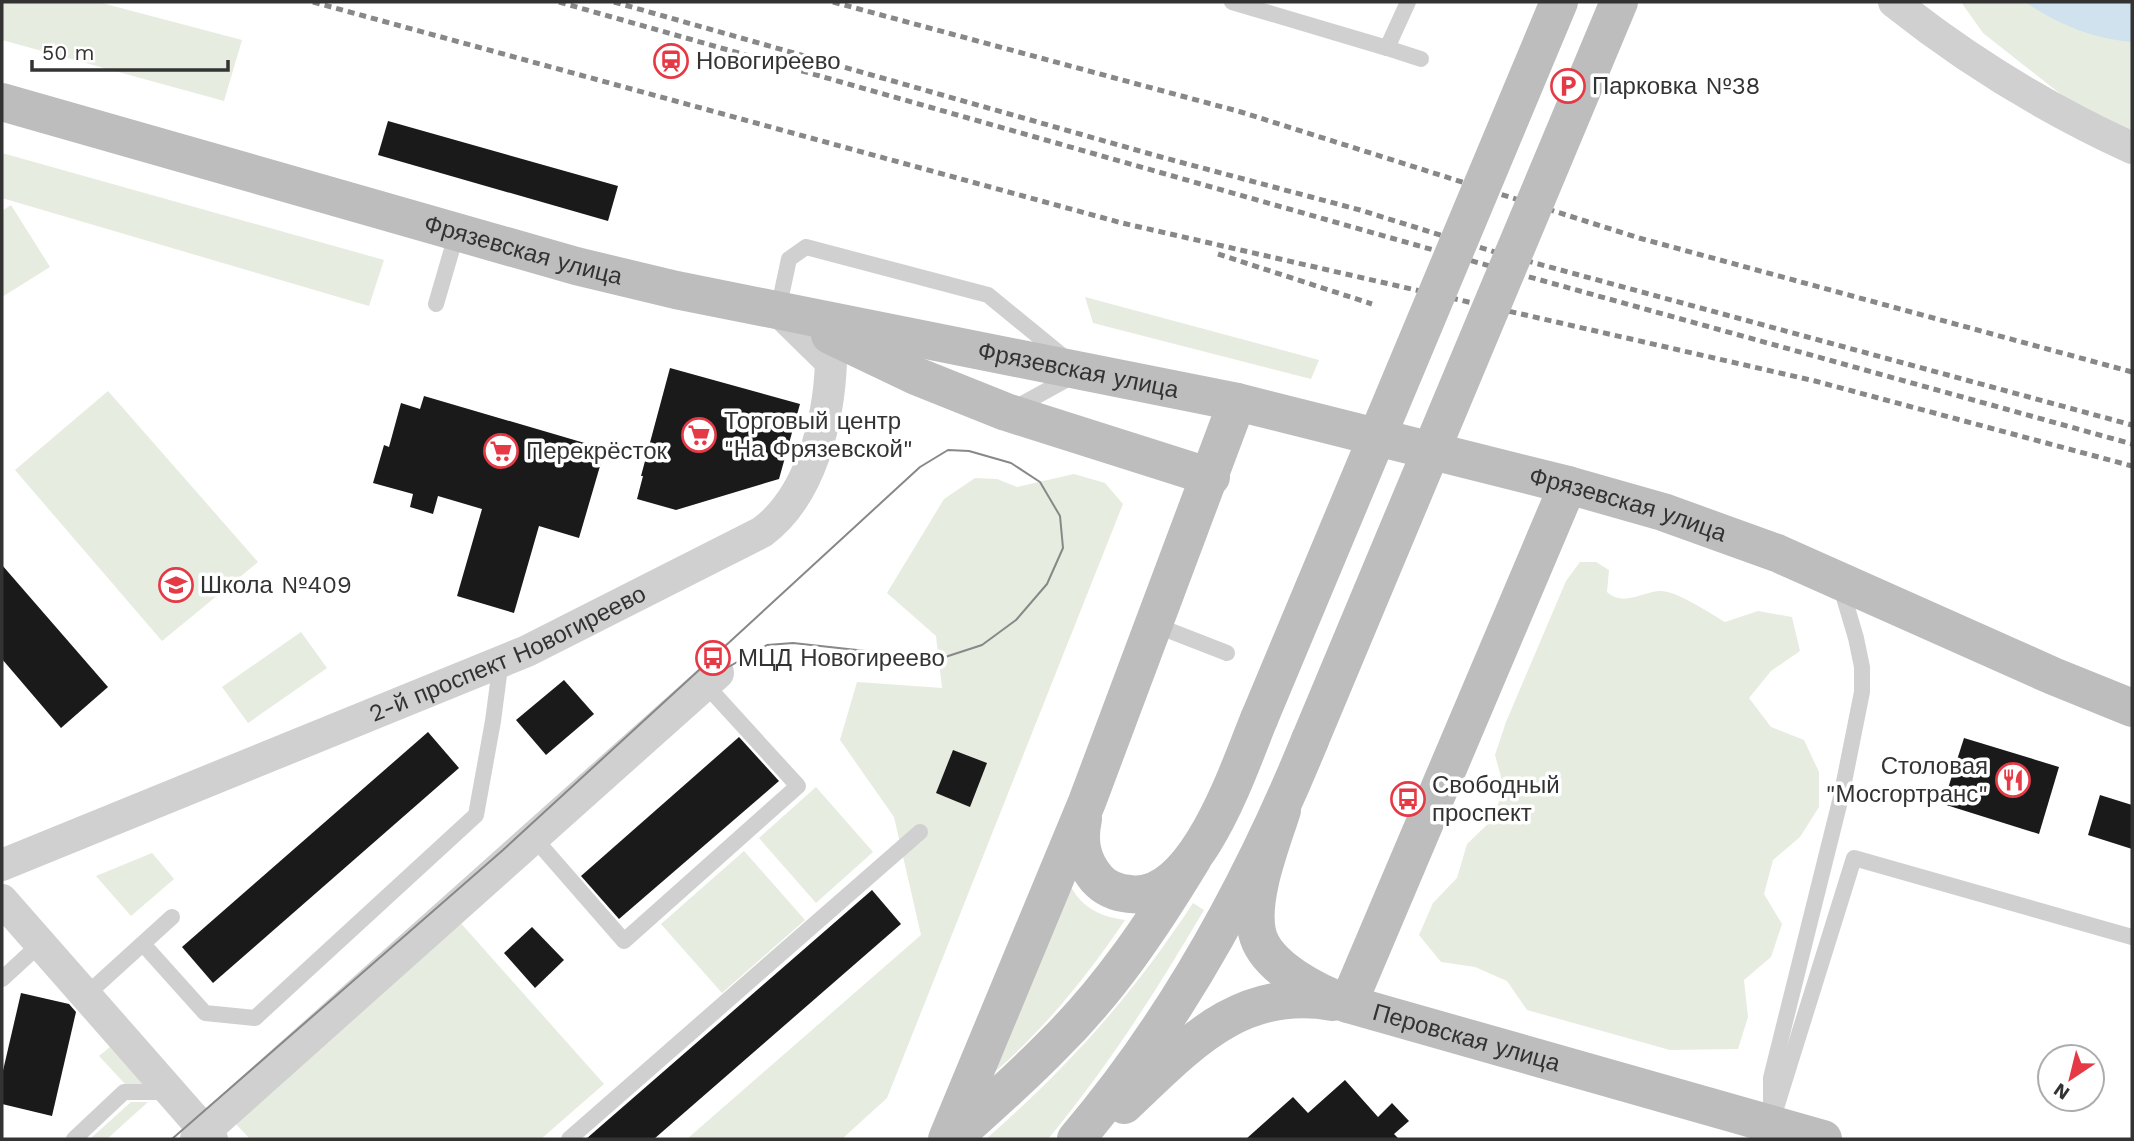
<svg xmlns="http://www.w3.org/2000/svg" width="2134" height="1141" viewBox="0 0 2134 1141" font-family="'Work Sans',sans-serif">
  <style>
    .green { fill: #e6ecdf }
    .water { fill: #cfe2ee }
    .building { fill: #1a1a1a }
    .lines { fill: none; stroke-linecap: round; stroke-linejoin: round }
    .lane { stroke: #d0d0d0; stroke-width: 16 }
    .street { stroke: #d0d0d0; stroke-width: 32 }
    .secondary { stroke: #bdbdbd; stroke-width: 38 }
    .tram { stroke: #888; stroke-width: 2 }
    .rail { stroke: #888; stroke-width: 5; stroke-dasharray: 7 5; stroke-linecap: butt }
    .secondary-bridge { stroke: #bdbdbd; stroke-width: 38 }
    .labels { text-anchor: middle; stroke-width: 7; stroke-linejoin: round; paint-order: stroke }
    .poi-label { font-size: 24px; fill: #333; stroke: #fff; text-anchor: start }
    .street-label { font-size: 24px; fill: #333; stroke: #fff }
  </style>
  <rect width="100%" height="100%" fill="#fff"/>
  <g class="green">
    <path d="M 2,2 L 98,2 L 242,40 L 224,101 L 2,40 Z"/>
    <path d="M 1961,2 L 2132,2 L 2132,132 L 2077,107 L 1983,33 Z"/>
    <path d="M 2,153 L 384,260 L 369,306 L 2,198 Z"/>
    <path d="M 11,205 L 50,267 L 2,297 L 2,211 Z"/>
    <path d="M 1085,297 L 1319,360 L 1311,379 L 1093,323 Z"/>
    <path d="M 108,391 L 258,562 L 162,641 L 15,470 Z"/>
    <path d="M 1074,474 L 1105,483 L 1123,504 L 887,1098 L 842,1139 L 687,1139 L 921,935 L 894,817 L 840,740 L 857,682 L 942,688 L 936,636 L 887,593 L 944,499 L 975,478 L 997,479 L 1017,487 Z"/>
    <path d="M 1580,562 L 1596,562 L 1609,570 L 1607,592 C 1624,607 1641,592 1660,591 C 1678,591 1709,613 1725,622 L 1758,611 L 1792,617 L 1800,651 L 1771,671 L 1749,698 L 1771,727 L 1804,740 L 1819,772 L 1819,807 L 1800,837 L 1773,860 L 1764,894 L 1782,924 L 1771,957 L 1744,980 L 1748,1017 L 1738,1049 L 1670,1050 L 1527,1010 L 1507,981 L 1475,967 L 1441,962 L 1419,935 L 1433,903 L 1457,878 L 1467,844 L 1492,820 L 1504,788 L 1495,755 L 1506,722 L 1566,581 Z"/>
    <path d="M 301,632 L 327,668 L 248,723 L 222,687 Z"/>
    <path d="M 816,787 L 873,852 L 816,903 L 759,838 Z"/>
    <path d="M 744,851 L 805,920 L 722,993 L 661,924 Z"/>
    <path d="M 152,853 L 174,879 L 131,916 L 96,876 Z"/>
    <path d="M 1068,881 C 1080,907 1098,916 1125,920 C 1088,975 1046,1027 996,1071 L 991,1067 Z"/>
    <path d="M 1193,903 L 1204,910 C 1157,990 1107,1068 1048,1139 L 986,1139 C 1069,1066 1132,996 1193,903 Z"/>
    <path d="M 458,920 L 604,1084 L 541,1139 L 250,1139 L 232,1120 Z"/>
    <path d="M 110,1047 L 143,1084 L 126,1085 L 99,1056 Z"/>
    <path d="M 131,1102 L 148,1102 L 107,1139 L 90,1139 Z"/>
  </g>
  <path class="water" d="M 2025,2 L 2132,2 L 2132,42 C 2090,38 2060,25 2025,2 Z"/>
  <g class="building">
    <path d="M 388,121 L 618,186 L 608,221 L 378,155 Z"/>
    <path d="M 670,368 L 800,404 L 779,479 L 676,510 L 637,499 L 643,476 L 641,476 Z"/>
    <path d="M 424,396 L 605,449 L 579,538 L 539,526 L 514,613 L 457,596 L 482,509 L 438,496 L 433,514 L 410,507 L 413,494 L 373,483 L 384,445 L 389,447 L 401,403 L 420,409 Z"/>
    <path d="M 2,565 L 108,687 L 61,728 L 2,659 Z"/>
    <path d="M 564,680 L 594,714 L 546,755 L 516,720 Z"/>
    <path d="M 428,732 L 459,768 L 213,983 L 182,947 Z"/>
    <path d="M 739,737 L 779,781 L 619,919 L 581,876 Z"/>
    <path d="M 1964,738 L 2059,767 L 2039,834 L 1943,804 Z"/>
    <path d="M 953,750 L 987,763 L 970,807 L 936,793 Z"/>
    <path d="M 2100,795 L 2132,805 L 2132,849 L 2088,835 Z"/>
    <path d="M 872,890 L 901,924 L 654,1139 L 586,1139 Z"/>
    <path d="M 532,927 L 564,960 L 535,988 L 504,953 Z"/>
    <path d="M 21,993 L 69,1004 L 76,1012 L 52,1116 L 2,1104 L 2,1075 Z"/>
    <path d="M 1345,1080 L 1378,1117 L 1392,1103 L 1409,1121 L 1394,1134 L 1399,1139 L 1246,1139 L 1293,1097 L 1308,1113 Z"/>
  </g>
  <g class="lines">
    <g class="lane">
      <path d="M 1232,2 L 1387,48 L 1408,2"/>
      <path d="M 1387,48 L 1421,59"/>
      <path d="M 436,304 L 457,232"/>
      <path d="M 778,310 L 789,259 L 806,247 L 988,295 L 1065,358"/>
      <path d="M 1013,409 L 1073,376"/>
      <path d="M 1155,625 L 1227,653"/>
      <path d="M 535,839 L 624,941 L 798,786 L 705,684"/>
      <path d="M 143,944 L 205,1013 L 255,1018 L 476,815 L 493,721 L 501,660"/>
      <path d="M 2,979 L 40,944"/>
      <path d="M 85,996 L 172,917"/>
      <path d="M 1771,1111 L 1771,1078 L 1841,797 L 1862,692 L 1862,667 L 1856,638 L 1840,584"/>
      <path d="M 1771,1124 L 1854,858 L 2132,937"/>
      <path d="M 74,1139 L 124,1092 L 170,1092"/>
      <path d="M 569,1139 L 920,832"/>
    </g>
    <g class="street">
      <path d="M 1894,2 C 1968,61 2047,109 2132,148"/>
      <path id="s1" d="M 2,865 L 527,651 L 762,532 C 811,496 829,419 831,362 L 778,310"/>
      <path d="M 2,900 L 212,1139"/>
      <path d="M 196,1139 L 718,673"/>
    </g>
    <g class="secondary">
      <path id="s2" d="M 2,102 L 576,266 L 676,290 L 1237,402 L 1568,485 L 1663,512 L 1777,553 L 2053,676 L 2132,708"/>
      <path d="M 830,335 L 916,376 L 1006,412 L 1211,477"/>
      <path id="s3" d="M 1282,810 C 1271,845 1250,896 1257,932 C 1264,967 1318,993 1348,1004 L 1823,1139"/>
      <path d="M 1083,819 C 1078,842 1082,861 1097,879 C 1105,888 1117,893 1130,894 C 1196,903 1239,767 1259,719"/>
      <path d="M 1348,1004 L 1568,485"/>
      <path d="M 1124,1105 C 1186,1047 1239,985 1333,1002"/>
      <path d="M 947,1139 L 1087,802 L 1237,402"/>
      <path d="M 952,1139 C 987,1108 1022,1077 1054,1044 C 1109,990 1152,926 1192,860"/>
      <path d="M 1076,1139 C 1176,1022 1252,882 1310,740"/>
    </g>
    <path class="tram" d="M 172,1139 L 503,850 L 920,467 L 948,450 L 969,451 L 1011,463 L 1040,482 L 1060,516 L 1063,548 L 1047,584 L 1016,620 L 982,645 L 939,659 L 793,643 L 767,645 L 718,673"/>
    <g class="rail">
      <path d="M 313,2 L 1122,223 L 1815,381 L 2132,466"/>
      <path d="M 559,2 L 1497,268 L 2132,444"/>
      <path d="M 614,2 L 1161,157 L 1360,210 L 1498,253 L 2132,425"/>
      <path d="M 833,2 L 1241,112 L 1639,238 L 2132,372"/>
      <path d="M 1218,254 L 1372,304"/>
    </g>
    <g class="secondary-bridge">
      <path d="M 1259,719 L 1559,2"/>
      <path d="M 1310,740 L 1619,2"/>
    </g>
  </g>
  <defs>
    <g id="station-ring" transform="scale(1.75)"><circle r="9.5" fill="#fff" stroke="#e63946" stroke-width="1.5"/><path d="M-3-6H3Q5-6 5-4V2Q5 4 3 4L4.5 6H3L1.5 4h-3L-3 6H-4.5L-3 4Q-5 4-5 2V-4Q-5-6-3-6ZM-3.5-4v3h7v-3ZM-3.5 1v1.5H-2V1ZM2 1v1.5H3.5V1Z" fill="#e63946"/></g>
    <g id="parking-ring" transform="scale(1.75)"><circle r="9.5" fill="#fff" stroke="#e63946" stroke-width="1.5"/><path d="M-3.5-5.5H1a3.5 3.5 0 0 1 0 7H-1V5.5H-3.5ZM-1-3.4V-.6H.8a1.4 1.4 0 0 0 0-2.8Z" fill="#e63946"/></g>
    <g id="supermarket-ring" transform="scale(1.75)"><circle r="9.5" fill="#fff" stroke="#e63946" stroke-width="1.5"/><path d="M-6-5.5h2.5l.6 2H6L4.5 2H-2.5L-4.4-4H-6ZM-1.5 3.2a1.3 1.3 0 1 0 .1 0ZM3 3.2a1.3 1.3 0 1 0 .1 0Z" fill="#e63946"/></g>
    <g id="school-ring" transform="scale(1.75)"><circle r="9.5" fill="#fff" stroke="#e63946" stroke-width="1.5"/><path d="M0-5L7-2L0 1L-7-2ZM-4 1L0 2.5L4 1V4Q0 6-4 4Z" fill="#e63946"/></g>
    <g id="bus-ring" transform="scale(1.75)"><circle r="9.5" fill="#fff" stroke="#e63946" stroke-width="1.5"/><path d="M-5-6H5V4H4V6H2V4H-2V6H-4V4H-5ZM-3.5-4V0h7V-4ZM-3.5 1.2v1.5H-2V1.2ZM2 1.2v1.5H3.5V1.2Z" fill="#e63946"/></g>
    <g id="restaurant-ring" transform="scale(1.75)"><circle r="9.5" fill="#fff" stroke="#e63946" stroke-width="1.5"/><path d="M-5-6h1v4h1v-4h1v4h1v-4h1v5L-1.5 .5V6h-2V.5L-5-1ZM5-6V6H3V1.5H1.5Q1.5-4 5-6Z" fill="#e63946"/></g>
  </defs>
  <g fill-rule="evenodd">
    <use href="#station-ring" x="671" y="61"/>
    <use href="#parking-ring" x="1568" y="86"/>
    <use href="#supermarket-ring" x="699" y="435"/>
    <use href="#supermarket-ring" x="501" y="451"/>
    <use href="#school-ring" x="176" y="585"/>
    <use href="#bus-ring" x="713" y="658"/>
    <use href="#restaurant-ring" x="2013" y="780"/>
    <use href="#bus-ring" x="1408" y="799"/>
  </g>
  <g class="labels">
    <g class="poi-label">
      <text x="696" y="69">Новогиреево</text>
      <text x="1592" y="94">Парковка №38</text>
      <text x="724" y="429">Торговый центр<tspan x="724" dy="28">"На Фрязевской"</tspan></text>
      <text x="526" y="459">Перекрёсток</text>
      <text x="200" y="593">Школа №409</text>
      <text x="738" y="666">МЦД Новогиреево</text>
      <text x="1988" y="774" text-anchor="end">Столовая<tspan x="1988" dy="28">"Мосгортранс"</tspan></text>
      <text x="1432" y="793">Свободный<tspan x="1432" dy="28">проспект</tspan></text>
    </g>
    <g class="street-label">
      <text dy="8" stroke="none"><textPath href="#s2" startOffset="542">Фрязевская улица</textPath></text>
      <text dy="8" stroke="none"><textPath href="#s2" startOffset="1110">Фрязевская улица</textPath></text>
      <text dy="8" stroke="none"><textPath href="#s2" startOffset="1676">Фрязевская улица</textPath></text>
      <text dy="8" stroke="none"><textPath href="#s1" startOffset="548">2-й проспект Новогиреево</textPath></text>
      <text dy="8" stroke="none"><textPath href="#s3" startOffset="369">Перовская улица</textPath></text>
    </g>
  </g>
  <rect width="2134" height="1141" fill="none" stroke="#333333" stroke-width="7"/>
  <g transform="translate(2071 1078) rotate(215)"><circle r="33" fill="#ffffff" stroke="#adadad" stroke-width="2"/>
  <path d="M0-5L12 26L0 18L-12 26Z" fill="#e63946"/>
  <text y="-10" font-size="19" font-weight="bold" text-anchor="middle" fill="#333333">N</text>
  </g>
  <path d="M32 60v10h196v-10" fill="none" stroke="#333333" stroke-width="3.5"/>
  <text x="42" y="60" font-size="21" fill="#333333" stroke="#ffffff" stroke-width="5" paint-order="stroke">50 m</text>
</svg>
